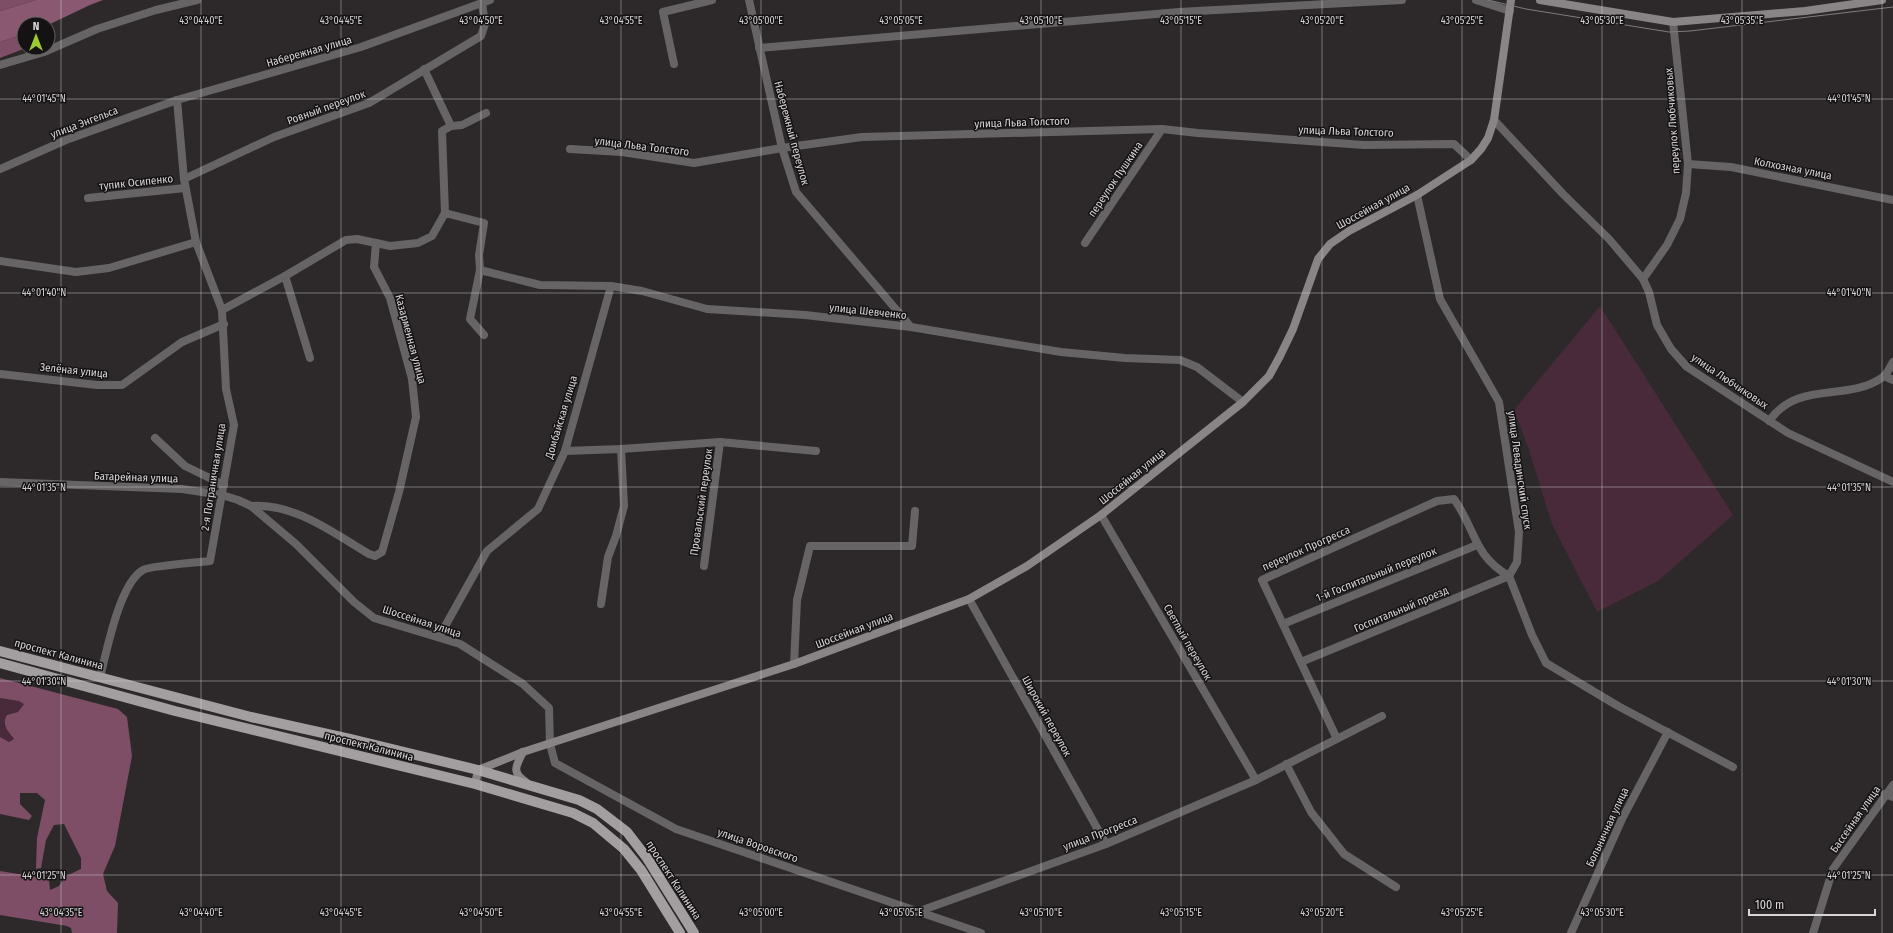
<svg xmlns="http://www.w3.org/2000/svg" width="1893" height="933" viewBox="0 0 1893 933" font-family="'Fira Sans Condensed',sans-serif">
  <style>
    .green { fill: #492a3a }
    .forest { fill: #7e4d66 }
    .water { fill: #8a5871 }
    .lines { fill: none; stroke-linecap: round; stroke-linejoin: round }
    .minor { stroke: #676465; stroke-width: 8 }
    .secondary { stroke: #898587; stroke-width: 8 }
    .primary { stroke: #a39ea0; stroke-width: 10 }
    .tram { stroke: #807c7e; stroke-width: 1 }
    .ticks { fill: none; stroke: #d8d5d6; stroke-width: 1; stroke-opacity: 0.45 }
    .labels { text-anchor: middle; stroke-width: 3; stroke-linejoin: round; paint-order: stroke }
    .street-label { font-size: 11px; fill: #d8d5d6; stroke: #141213 }
    .ticks-label { font-size: 10px; text-anchor: middle; fill: #d8d5d6; stroke: #141213; stroke-width: 3; stroke-linejoin: round; paint-order: stroke }
  </style>
  <rect width="100%" height="100%" fill="#2d292b"/>
  <g class="green">
    <path d="M 1600,306 L 1733,515 L 1658,581 L 1597,612 L 1552,524 L 1528,447 L 1514,410 Z"/>
    <path d="M 0,698 L 19,701 L 24,703 L 18,712 L 7,715 L 4,725 L 14,739 L 9,742 L 0,737 Z"/>
  </g>
  <g class="forest">
    <path d="M 0,0 L 36,0 L 0,11 Z"/>
    <path d="M 24,34 L 24,48 L 26,48 L 0,58 L 0,42 Z"/>
    <path d="M 0,678 L 118,709 L 127,717 L 132,756 L 115,846 L 103,874 L 107,891 L 118,903 L 117,933 L 72,933 L 71,928 L 67,926 L 0,915 L 0,871 L 49,879 L 50,890 L 59,886 L 66,876 L 81,869 L 81,858 L 64,824 L 54,825 L 46,840 L 41,868 L 36,869 L 37,838 L 45,800 L 37,793 L 20,793 L 20,804 L 32,816 L 29,820 L 0,814 L 0,737 L 9,742 L 14,739 C 8,731 1,725 7,715 L 18,712 L 24,704 L 19,701 L 0,698 Z"/>
  </g>
  <path class="water" d="M 36,0 L 103,0 L 90,5 L 48,25 L 24,24 L 24,34 L 0,42 L 0,11 Z"/>
  <g class="lines">
    <g class="minor">
      <path d="M 749,0 L 782,148 L 796,192 L 911,327"/>
      <path d="M 1476,0 L 1510,11"/>
      <path d="M 759,48 L 1179,12 L 1402,0"/>
      <path d="M 674,64 L 663,12 L 712,0"/>
      <path d="M 0,65 L 44,52 L 97,29 L 156,10 L 197,0"/>
      <path d="M 424,69 L 451,126"/>
      <path d="M 1494,120 L 1563,194 L 1609,239 L 1643,279 L 1649,292 L 1657,325 L 1671,349 L 1687,367 L 1788,433 L 1893,482"/>
      <path d="M 570,149 L 622,152 L 694,163 L 782,148 L 862,137 L 1162,129 L 1198,133 L 1364,145 L 1454,144 L 1471,160"/>
      <path d="M 1688,164 L 1731,167 L 1893,200"/>
      <path d="M 0,169 L 66,140 L 177,100 L 361,47 L 490,0"/>
      <path d="M 184,179 L 274,137 L 369,103 L 481,36 L 485,24 L 482,3"/>
      <path d="M 1417,195 L 1440,299 L 1499,402 L 1519,532 L 1517,562 L 1509,576 L 1532,635 L 1546,663 L 1618,706 L 1733,767"/>
      <path d="M 88,198 L 185,188"/>
      <path d="M 445,213 L 442,131 L 451,126 L 462,125 L 486,113"/>
      <path d="M 1085,243 L 1162,129"/>
      <path d="M 0,261 L 76,272 L 109,268 L 196,242"/>
      <path d="M 480,270 L 470,319 L 484,335"/>
      <path d="M 285,276 L 310,358"/>
      <path d="M 1643,279 L 1667,245 L 1680,219 L 1686,193 L 1688,164 L 1673,22"/>
      <path d="M 222,310 L 285,276 L 346,240 L 357,239 L 390,246 L 418,243 L 432,236 L 445,213 L 484,223 L 479,255 L 480,270 L 540,285 L 611,286 L 642,291 L 707,309 L 805,315 L 911,327 L 1061,352 L 1125,358 L 1180,360 L 1197,367 L 1243,402"/>
      <path d="M 0,374 L 97,385 L 122,385 L 182,342 L 224,324"/>
      <path d="M 1884,376 L 1893,380"/>
      <path d="M 1769,421 C 1799,379 1847,403 1883,377 C 1887,374 1890,367 1893,362"/>
      <path d="M 155,438 L 185,466 L 224,485"/>
      <path d="M 565,451 L 621,449 L 720,442 L 816,451"/>
      <path d="M 0,482 L 182,489 L 222,495 L 238,500 L 251,506 L 296,544 L 354,602 L 374,618 L 460,644 L 523,684 L 549,708 L 550,744 L 555,763 L 676,829 L 981,933"/>
      <path d="M 251,506 C 295,503 333,533 369,554 L 375,556 L 382,552 L 399,492 L 416,417 L 412,379 L 390,298 L 374,267 L 376,243"/>
      <path d="M 1101,515 L 1256,780"/>
      <path d="M 704,566 L 720,442"/>
      <path d="M 969,599 L 1106,844"/>
      <path d="M 601,604 L 608,557 L 616,536 L 624,506 L 621,449"/>
      <path d="M 1283,624 L 1477,545"/>
      <path d="M 439,637 L 487,551 L 538,509 L 565,451 L 611,286"/>
      <path d="M 1301,662 L 1509,576"/>
      <path d="M 794,664 L 797,600 L 810,546 L 912,546 L 915,511"/>
      <path d="M 100,677 C 107,651 119,584 143,570 C 148,566 199,562 210,561 L 234,425 L 226,389 L 222,310 L 196,242 L 184,179 L 177,100"/>
      <path d="M 1337,739 L 1262,580 L 1437,501 L 1454,499 C 1476,530 1473,555 1509,576"/>
      <path d="M 1286,764 L 1311,812 L 1344,854 L 1396,887"/>
      <path d="M 1885,794 L 1893,797"/>
      <path d="M 917,912 L 1106,844 L 1256,780 L 1382,716"/>
      <path d="M 1571,933 L 1622,819 L 1668,732"/>
      <path d="M 1813,933 L 1833,869 L 1893,785"/>
    </g>
    <g class="secondary">
      <path d="M 1540,0 L 1673,22 L 1805,11 L 1882,0"/>
      <path d="M 523,752 C 516,766 511,772 526,782"/>
      <path d="M 475,784 L 478,770 L 523,752 L 794,664 L 969,599 L 1027,566 L 1101,515 L 1243,402 L 1269,376 L 1280,356 L 1293,329 L 1318,259 L 1330,244 L 1349,231 L 1417,195 L 1471,160 L 1481,149 L 1488,138 L 1494,120 L 1511,0"/>
    </g>
    <g class="primary">
      <path d="M 0,651 L 251,717 L 350,739 L 478,770 L 579,800 L 597,809 L 627,832 L 647,858 L 694,933"/>
      <path d="M 0,663 L 175,711 L 475,784 L 573,813 L 593,823 L 624,849 L 641,870 L 680,933"/>
    </g>
    <path class="tram" d="M 1488,0 L 1526,9 L 1669,32 L 1690,31 L 1893,7"/>
  </g>
  <path class="ticks" d="M 61,0 L 61,933M 201,0 L 201,933M 341,0 L 341,933M 481,0 L 481,933M 621,0 L 621,933M 761,0 L 761,933M 901,0 L 901,933M 1041,0 L 1041,933M 1181,0 L 1181,933M 1322,0 L 1322,933M 1462,0 L 1462,933M 1602,0 L 1602,933M 1742,0 L 1742,933M 1882,0 L 1882,933M 0,99 L 1893,99M 0,293 L 1893,293M 0,487 L 1893,487M 0,681 L 1893,681M 0,875 L 1893,875"/>
  <g class="labels">
    <g class="street-label">
      <text transform="translate(309 51) rotate(-16)" y="4">Набережная улица</text>
      <text transform="translate(326 107) rotate(-20)" y="4">Ровный переулок</text>
      <text transform="translate(1672 121) rotate(-94)" y="4">переулок Любчиковых</text>
      <text transform="translate(84 122) rotate(-21)" y="4">улица Энгельса</text>
      <text transform="translate(1022 122) rotate(-2)" y="4">улица Льва Толстого</text>
      <text transform="translate(1346 131) rotate(2)" y="4">улица Льва Толстого</text>
      <text transform="translate(792 133) rotate(75)" y="4">Набережный переулок</text>
      <text transform="translate(642 146) rotate(7)" y="4">улица Льва Толстого</text>
      <text transform="translate(1793 168) rotate(11)" y="4">Колхозная улица</text>
      <text transform="translate(1115 179) rotate(-56)" y="4">переулок Пушкина</text>
      <text transform="translate(136 182) rotate(-6)" y="4">тупик Осипенко</text>
      <text transform="translate(1373 206) rotate(-29)" y="4">Шоссейная улица</text>
      <text transform="translate(868 311) rotate(6)" y="4">улица Шевченко</text>
      <text transform="translate(411 339) rotate(75)" y="4">Казарменная улица</text>
      <text transform="translate(74 370) rotate(6)" y="4">Зелёная улица</text>
      <text transform="translate(1730 381) rotate(34)" y="4">улица Любчиковых</text>
      <text transform="translate(561 417) rotate(-73)" y="4">Домбайская улица</text>
      <text transform="translate(1520 470) rotate(82)" y="4">улица Левадинский спуск</text>
      <text transform="translate(1132 476) rotate(-39)" y="4">Шоссейная улица</text>
      <text transform="translate(136 477) rotate(2)" y="4">Батарейная улица</text>
      <text transform="translate(213 477) rotate(-81)" y="4">2-я Пограничная улица</text>
      <text transform="translate(701 502) rotate(-82)" y="4">Провальский переулок</text>
      <text transform="translate(1306 548) rotate(-24)" y="4">переулок Прогресса</text>
      <text transform="translate(1376 574) rotate(-22)" y="4">1-й Госпитальный переулок</text>
      <text transform="translate(1401 609) rotate(-23)" y="4">Госпитальный проезд</text>
      <text transform="translate(422 621) rotate(18)" y="4">Шоссейная улица</text>
      <text transform="translate(854 630) rotate(-21)" y="4">Шоссейная улица</text>
      <text transform="translate(1188 642) rotate(60)" y="4">Светлый переулок</text>
      <text transform="translate(59 654) rotate(15)" y="4">проспект Калинина</text>
      <text transform="translate(1047 716) rotate(61)" y="4">Широкий переулок</text>
      <text transform="translate(369 746) rotate(14)" y="4">проспект Калинина</text>
      <text transform="translate(1855 819) rotate(-55)" y="4">Бассейная улица</text>
      <text transform="translate(1607 827) rotate(-65)" y="4">Больничная улица</text>
      <text transform="translate(1100 833) rotate(-21)" y="4">улица Прогресса</text>
      <text transform="translate(758 845) rotate(19)" y="4">улица Воровского</text>
      <text transform="translate(674 880) rotate(57)" y="4">проспект Калинина</text>
    </g>
  </g>
  <g class="ticks-label">
    <text x="201" y="24">43°04'40"E</text>
    <text x="341" y="24">43°04'45"E</text>
    <text x="481" y="24">43°04'50"E</text>
    <text x="621" y="24">43°04'55"E</text>
    <text x="761" y="24">43°05'00"E</text>
    <text x="901" y="24">43°05'05"E</text>
    <text x="1041" y="24">43°05'10"E</text>
    <text x="1181" y="24">43°05'15"E</text>
    <text x="1322" y="24">43°05'20"E</text>
    <text x="1462" y="24">43°05'25"E</text>
    <text x="1602" y="24">43°05'30"E</text>
    <text x="1742" y="24">43°05'35"E</text>
    <text x="44" y="102">44°01'45"N</text>
    <text x="1849" y="102">44°01'45"N</text>
    <text x="44" y="296">44°01'40"N</text>
    <text x="1849" y="296">44°01'40"N</text>
    <text x="44" y="491">44°01'35"N</text>
    <text x="1849" y="491">44°01'35"N</text>
    <text x="44" y="685">44°01'30"N</text>
    <text x="1849" y="685">44°01'30"N</text>
    <text x="44" y="879">44°01'25"N</text>
    <text x="1849" y="879">44°01'25"N</text>
    <text x="61" y="916">43°04'35"E</text>
    <text x="201" y="916">43°04'40"E</text>
    <text x="341" y="916">43°04'45"E</text>
    <text x="481" y="916">43°04'50"E</text>
    <text x="621" y="916">43°04'55"E</text>
    <text x="761" y="916">43°05'00"E</text>
    <text x="901" y="916">43°05'05"E</text>
    <text x="1041" y="916">43°05'10"E</text>
    <text x="1181" y="916">43°05'15"E</text>
    <text x="1322" y="916">43°05'20"E</text>
    <text x="1462" y="916">43°05'25"E</text>
    <text x="1602" y="916">43°05'30"E</text>
  </g>
  <g transform="translate(36 36)"><circle r="19" fill="#141213" stroke="#626061"/>
  <path d="M0-3L7 15L0 10L-7 15Z" fill="#9dca30"/>
  <text y="-6" font-size="11" font-weight="bold" text-anchor="middle" fill="#d8d5d6">N</text>
  </g>
  <path d="M1749 909v6h126v-6" fill="none" stroke="#d8d5d6" stroke-width="2"/>
  <text x="1755" y="909" font-size="12" fill="#d8d5d6" stroke="#141213" stroke-width="3" paint-order="stroke">100 m</text>
</svg>
